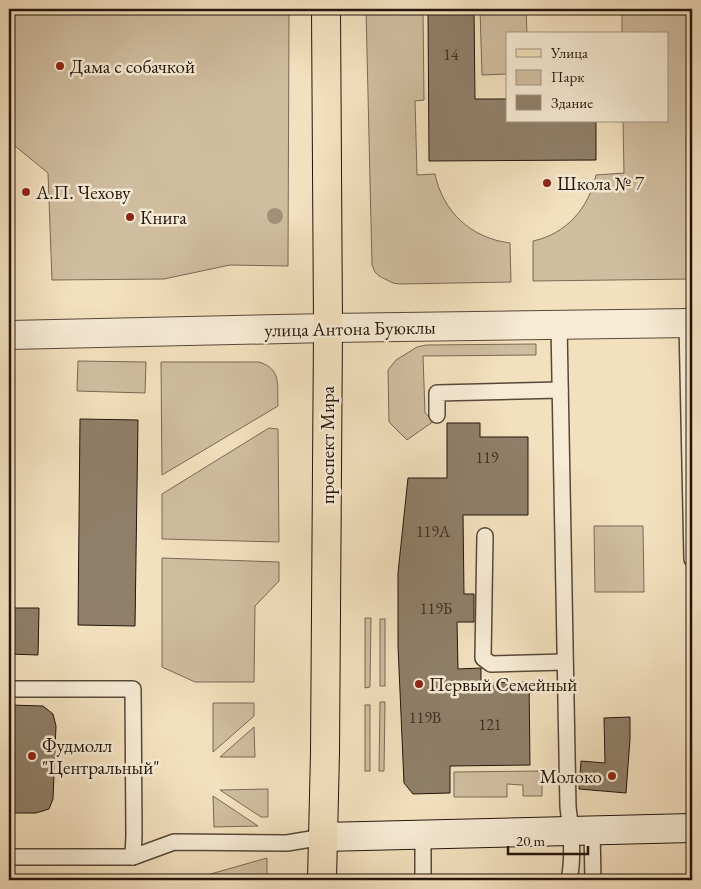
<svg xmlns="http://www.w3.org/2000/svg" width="701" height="889" viewBox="0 0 701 889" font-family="'EB Garamond',serif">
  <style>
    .green { fill: #d0bda0; stroke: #7a6956 }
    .building { fill: #907f69; stroke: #24150d }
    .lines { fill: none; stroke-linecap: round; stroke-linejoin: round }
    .lane-casing { stroke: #584839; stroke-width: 18 }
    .street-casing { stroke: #584839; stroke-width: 30 }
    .secondary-casing { stroke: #24150d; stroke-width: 30 }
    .primary-casing { stroke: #24150d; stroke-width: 30 }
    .lane { stroke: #f7ebd5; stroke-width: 15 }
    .street { stroke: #f7ebd5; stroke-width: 28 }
    .secondary { stroke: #f7ebd5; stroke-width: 28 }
    .primary { stroke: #f3e0be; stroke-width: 28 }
    .tree { fill: #a29179 }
    .poi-dot { fill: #8f2418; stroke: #f7ebd5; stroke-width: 2 }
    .labels { text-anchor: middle; stroke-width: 5; stroke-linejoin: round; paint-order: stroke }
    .number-label { font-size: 16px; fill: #3f3024 }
    .poi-label { font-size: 19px; fill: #24150d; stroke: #f7ebd5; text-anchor: start }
    .street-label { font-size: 19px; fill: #24150d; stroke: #f7ebd5 }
  </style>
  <rect width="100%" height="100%" fill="#f3e0be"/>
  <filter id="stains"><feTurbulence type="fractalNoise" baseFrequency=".004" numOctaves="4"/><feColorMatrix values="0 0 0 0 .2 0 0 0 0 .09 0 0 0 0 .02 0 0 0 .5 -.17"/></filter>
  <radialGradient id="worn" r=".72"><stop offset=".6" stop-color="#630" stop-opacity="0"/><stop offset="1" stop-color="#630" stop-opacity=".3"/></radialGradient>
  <g class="green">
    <path d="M 9,9 L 289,9 L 288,266 L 230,265 L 164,279 L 52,280 L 48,173 L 15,146 L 9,153 Z"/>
    <path d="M 366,9 L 423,9 L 424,100 L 415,101 L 417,175 L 435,174 C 443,212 471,238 510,243 L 511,282 L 399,284 L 393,283 L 379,276 L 375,272 L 372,265 Z"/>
    <path d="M 480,9 L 526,9 L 527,34 L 507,34 L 507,74 L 482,75 Z"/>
    <path d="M 622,9 L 692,9 L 692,279 L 533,281 L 533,241 C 566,234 589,208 596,175 L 624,173 L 623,121 L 667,121 L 667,34 L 622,34 Z"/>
    <path d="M 536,344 L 536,355 L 423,356 L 425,413 L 434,421 L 407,440 L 389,422 L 388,370 L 396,360 L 417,347 L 426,345 Z"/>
    <path d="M 78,361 L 146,362 L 145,393 L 77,391 Z"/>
    <path d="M 161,362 L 259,362 C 282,369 277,385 278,406 L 162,475 Z"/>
    <rect x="9" y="382" width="5" height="20"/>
    <path d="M 269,428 L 278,429 L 279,542 L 162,539 L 162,494 Z"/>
    <path d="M 594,526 L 643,526 L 644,592 L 595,592 Z"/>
    <path d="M 162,558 L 279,562 L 279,581 L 255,606 L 254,682 L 195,682 L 162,667 Z"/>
    <path d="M 365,618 L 371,618 L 370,687 L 365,688 Z"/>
    <rect x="380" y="619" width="5" height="67"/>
    <path d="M 380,702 L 385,702 L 384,771 L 379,771 Z"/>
    <path d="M 213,703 L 254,703 L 254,716 L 213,752 Z"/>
    <rect x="365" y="705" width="5" height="66"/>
    <path d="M 254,727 L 255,757 L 220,757 Z"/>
    <path d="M 542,771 L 542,796 L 523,796 L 523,785 L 507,784 L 507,797 L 454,797 L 454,772 Z"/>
    <path d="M 268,789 L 268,817 L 261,817 L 220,790 Z"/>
    <path d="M 213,796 L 258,826 L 214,827 Z"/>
    <path d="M 267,858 L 267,880 L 110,880 L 106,876 L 200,877 Z"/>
  </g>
  <g class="building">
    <path d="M 428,9 L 474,9 L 475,99 L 507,99 L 507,121 L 596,121 L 596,160 L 429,161 Z"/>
    <path d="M 80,419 L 138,420 L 135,626 L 78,625 Z"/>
    <path d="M 447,423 L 480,423 L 480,437 L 528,437 L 528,515 L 463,515 L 464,594 L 474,594 L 474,622 L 457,622 L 458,669 L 481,668 L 481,683 L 529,682 L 530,765 L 450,766 L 450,793 L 413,794 L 404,783 L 398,646 L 398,573 L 408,478 L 447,478 Z"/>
    <path d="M 9,608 L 39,608 L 38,655 L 9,654 Z"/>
    <path d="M 9,705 L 43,706 L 53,714 L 56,726 L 53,799 L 49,809 L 36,813 L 9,813 Z"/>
    <path d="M 630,717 L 630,739 L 626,793 L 579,789 L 581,761 L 605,763 L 604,718 Z"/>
  </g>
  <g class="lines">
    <g class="lane-casing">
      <g id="lane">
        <path d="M 687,323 L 692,559"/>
        <path d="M 559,325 L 568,807 C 571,831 574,856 569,880"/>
        <path d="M 437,415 L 437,393 L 560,390"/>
        <path d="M 485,536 L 483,658 L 491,664 L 565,662"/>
        <path d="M 9,689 L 133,689 L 134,835 L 133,857 L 9,857"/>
        <path d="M 592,831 L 593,880"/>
        <path d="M 133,857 L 174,842 L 287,843 L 323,837"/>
        <path d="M 423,880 L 423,834"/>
      </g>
    </g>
    <g class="street-casing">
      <path id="street" d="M 9,335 L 328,328 L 692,323"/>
    </g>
    <g class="secondary-casing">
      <path id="secondary" d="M 323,837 L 692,828"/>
    </g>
    <g class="primary-casing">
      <path id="primary" d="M 322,880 L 325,753 L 328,328 L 326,9"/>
    </g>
    <use href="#lane" class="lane"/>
    <use href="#street" class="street"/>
    <use href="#secondary" class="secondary"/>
    <use href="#primary" class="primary"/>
  </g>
  <circle class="tree" cx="275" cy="216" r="8"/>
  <g class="poi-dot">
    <circle cx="60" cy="66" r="5"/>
    <circle cx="547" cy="183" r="5"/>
    <circle cx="26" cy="192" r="5"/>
    <circle cx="130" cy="217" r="5"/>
    <circle cx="419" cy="684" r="5"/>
    <circle cx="32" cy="756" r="5"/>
    <circle cx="612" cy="776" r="5"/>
  </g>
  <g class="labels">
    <g class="number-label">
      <text x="451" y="60">14</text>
      <text x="487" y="463">119</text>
      <text x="433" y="537">119А</text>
      <text x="436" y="614">119Б</text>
      <text x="425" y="723">119В</text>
      <text x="490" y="730">121</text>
    </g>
    <g class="poi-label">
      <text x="70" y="73">Дама с собачкой</text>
      <text x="557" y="190">Школа № 7</text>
      <text x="36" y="199">А.П. Чехову</text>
      <text x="140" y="224">Книга</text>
      <text x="429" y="691">Первый Семейный</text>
      <text x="42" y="752">Фудмолл<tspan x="42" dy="22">"Центральный"</tspan></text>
      <text x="602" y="783" text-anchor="end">Молоко</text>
    </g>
    <g class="street-label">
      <text transform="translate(350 328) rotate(-1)" y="7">улица Антона Буюклы</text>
      <text transform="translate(327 445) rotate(-90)" y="7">проспект Мира</text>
    </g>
  </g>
  <rect width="701" height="889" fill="none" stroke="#f3e0be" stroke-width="30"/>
  <rect x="10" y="10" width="681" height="869" fill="none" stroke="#24150d" stroke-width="2.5"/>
  <rect x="15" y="15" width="671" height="859" fill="none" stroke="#24150d"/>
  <rect x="506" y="32" width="162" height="90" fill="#f7ebd5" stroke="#a39585"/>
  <rect x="516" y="49" width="25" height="8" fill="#f3e0be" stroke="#a39585"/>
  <text x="551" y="58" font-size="15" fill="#24150d">Улица</text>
  <rect x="516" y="70" width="25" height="15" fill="#d0bda0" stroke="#a39585"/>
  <text x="551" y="82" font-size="15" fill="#24150d">Парк</text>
  <rect x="516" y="95" width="25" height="15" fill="#907f69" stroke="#a39585"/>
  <text x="551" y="108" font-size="15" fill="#24150d">Здание</text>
  <path d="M508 846v8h80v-8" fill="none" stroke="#24150d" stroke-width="2.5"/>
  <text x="516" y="846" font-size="15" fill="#24150d" stroke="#f7ebd5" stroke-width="4" paint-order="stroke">20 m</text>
  <rect width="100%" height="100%" filter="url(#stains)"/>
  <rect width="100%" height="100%" fill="url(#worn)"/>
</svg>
